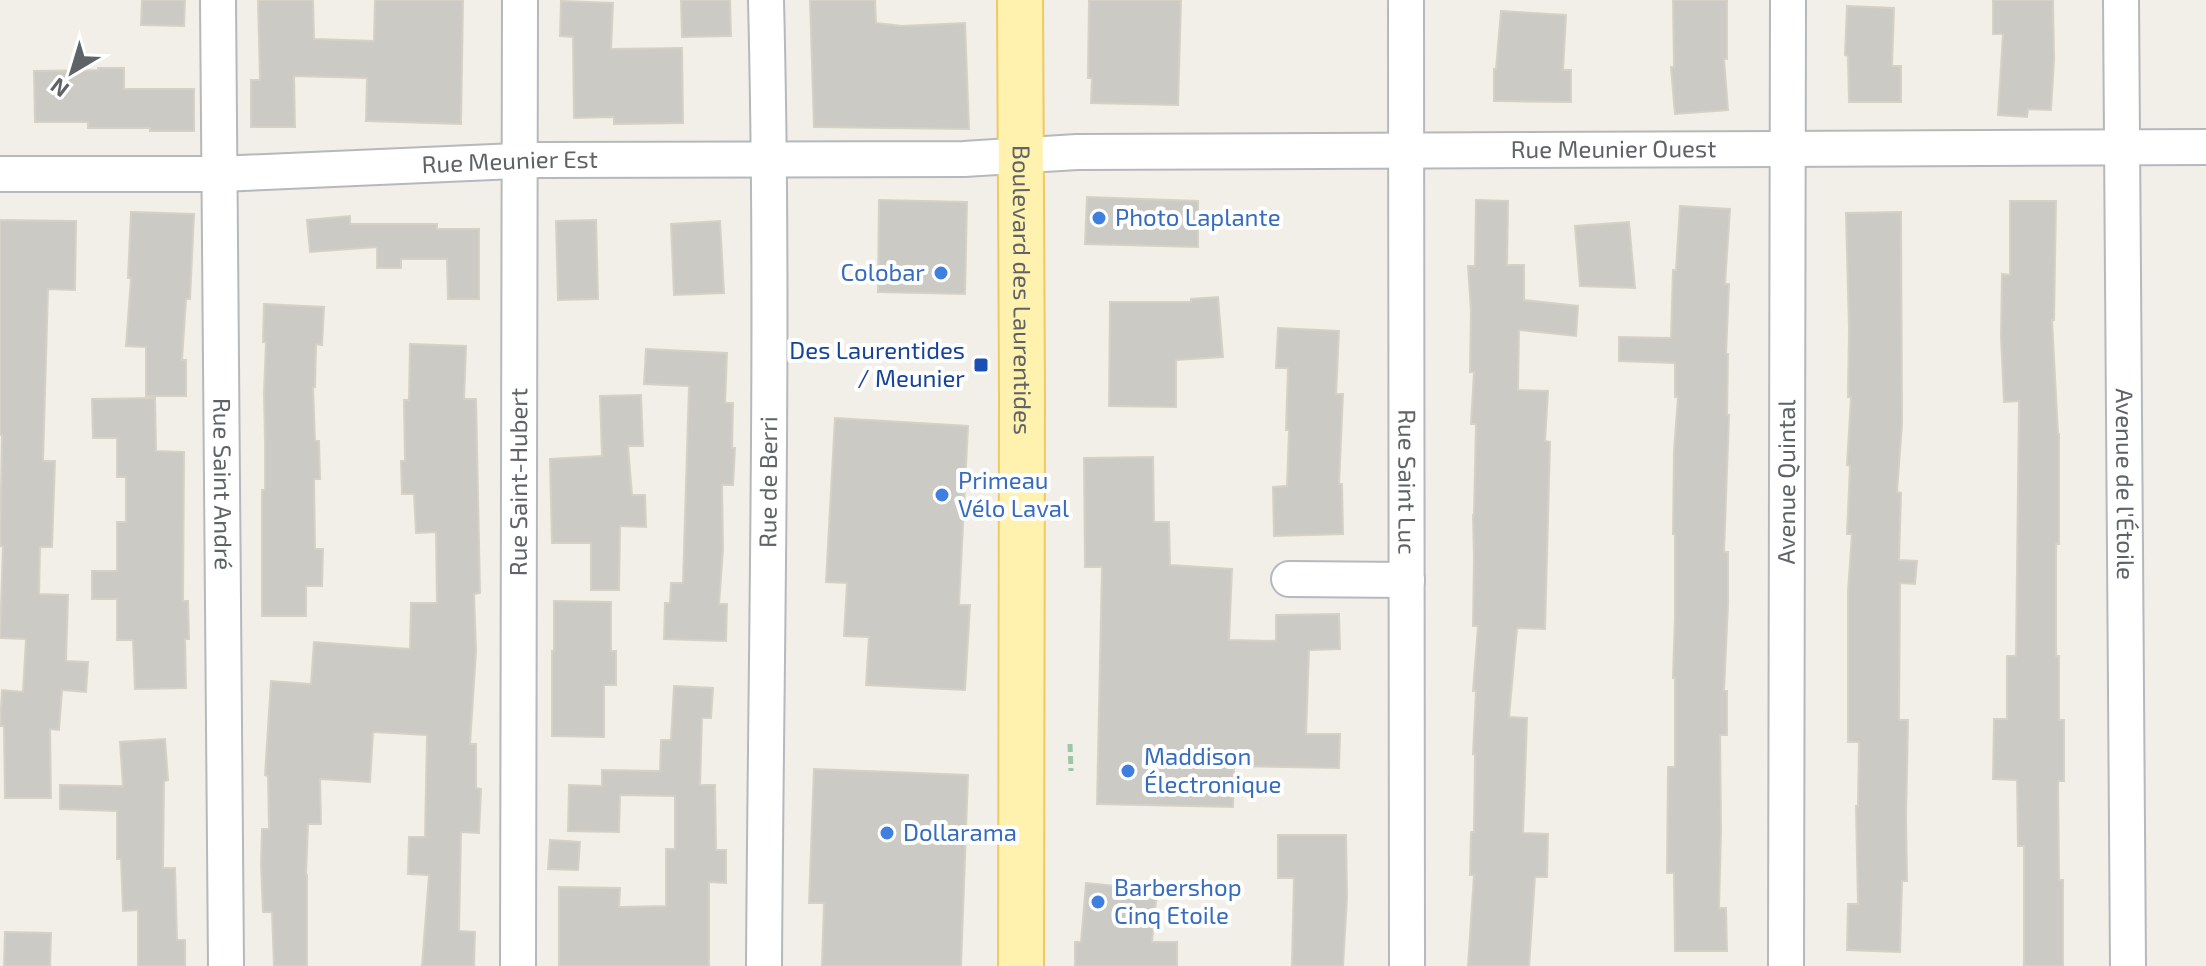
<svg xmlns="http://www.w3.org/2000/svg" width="2206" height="966" viewBox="0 0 2206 966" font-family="'Exo 2',sans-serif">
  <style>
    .building { fill: #cccac5; stroke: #d6d1c6; stroke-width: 2 }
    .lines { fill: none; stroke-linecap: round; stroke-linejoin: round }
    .minor-casing { stroke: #b5b8bc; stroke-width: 38 }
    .major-casing { stroke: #f2c960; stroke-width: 48 }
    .path { stroke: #9cc7a9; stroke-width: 5; stroke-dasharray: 8 4; stroke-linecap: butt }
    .minor { stroke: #fff; stroke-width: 34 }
    .major { stroke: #fff2af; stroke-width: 44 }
    .shop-dot { fill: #3f7fe0; stroke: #fff; stroke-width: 3 }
    .transit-dot { fill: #1a4fb4; stroke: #fff; stroke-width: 3 }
    .labels { text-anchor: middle; stroke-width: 8; stroke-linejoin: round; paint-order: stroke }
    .street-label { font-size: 24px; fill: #5f6368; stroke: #fff }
    .shop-label { font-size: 24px; fill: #366cbe; stroke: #fff; text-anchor: start }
    .transit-label { font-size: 24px; fill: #164399; stroke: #fff; text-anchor: end }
  </style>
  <rect width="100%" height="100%" fill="#f1efe8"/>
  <g class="building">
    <path d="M 142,0 L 185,0 L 184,26 L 141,25 Z"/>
    <path d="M 258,0 L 313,0 L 314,39 L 374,41 L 375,0 L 463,0 L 461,124 L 366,121 L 367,78 L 294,76 L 295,127 L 251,127 L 251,80 L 260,80 Z"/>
    <path d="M 681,0 L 730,0 L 731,36 L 682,37 Z"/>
    <path d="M 810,0 L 875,0 L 876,23 L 902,26 L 965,23 L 969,129 L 814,127 Z"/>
    <path d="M 1089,0 L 1181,0 L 1178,105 L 1091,103 L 1092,78 L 1088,78 Z"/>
    <path d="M 1673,0 L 1727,0 L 1727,59 L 1724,59 L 1728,110 L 1675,114 L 1671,67 L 1674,67 Z"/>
    <path d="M 1993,0 L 2053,0 L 2054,60 L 2051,110 L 2028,109 L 2027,117 L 1998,115 L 2003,34 L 1993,34 Z"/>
    <path d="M 561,1 L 613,3 L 611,49 L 682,48 L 683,123 L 614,124 L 614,117 L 574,118 L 573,37 L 560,36 Z"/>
    <path d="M 1847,6 L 1894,8 L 1892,66 L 1901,66 L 1901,102 L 1849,102 L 1848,56 L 1845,55 Z"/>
    <path d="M 1501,11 L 1566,15 L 1563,70 L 1571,70 L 1571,102 L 1494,101 L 1494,69 L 1496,69 Z"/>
    <path d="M 98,68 L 124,68 L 124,89 L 194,89 L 194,131 L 150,131 L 150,128 L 88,128 L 88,122 L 35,122 L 34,71 L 98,70 Z"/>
    <path d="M 1087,197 L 1198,201 L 1198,247 L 1085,244 Z"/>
    <path d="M 879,200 L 967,202 L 965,294 L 878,292 Z"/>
    <path d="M 1476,200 L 1508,201 L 1507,265 L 1524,265 L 1524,300 L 1578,306 L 1576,336 L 1519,330 L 1518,390 L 1548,391 L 1545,441 L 1550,442 L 1545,629 L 1517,628 L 1509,717 L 1527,718 L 1523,833 L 1548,834 L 1547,877 L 1535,877 L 1529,966 L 1468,966 L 1474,875 L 1470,875 L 1471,832 L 1474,832 L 1475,754 L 1473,754 L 1476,691 L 1473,691 L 1478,626 L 1473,626 L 1474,557 L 1473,515 L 1474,515 L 1476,424 L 1471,424 L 1474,372 L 1470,372 L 1471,311 L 1468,266 L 1475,266 Z"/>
    <path d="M 2010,201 L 2056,201 L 2054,320 L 2052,320 L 2058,434 L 2059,434 L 2059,544 L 2056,544 L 2056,656 L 2059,656 L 2059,720 L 2064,720 L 2064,781 L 2058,781 L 2059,880 L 2063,880 L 2063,966 L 2024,966 L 2024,846 L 2018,846 L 2017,780 L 1993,779 L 1994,719 L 2007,719 L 2007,656 L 2016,656 L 2019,401 L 2004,402 L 2001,337 L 2002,274 L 2010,275 Z"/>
    <path d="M 1680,206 L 1730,209 L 1725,284 L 1729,284 L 1726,354 L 1728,354 L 1727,415 L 1729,415 L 1724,552 L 1728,552 L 1728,604 L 1724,691 L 1727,691 L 1727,735 L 1720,735 L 1721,830 L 1719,908 L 1726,908 L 1727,951 L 1675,951 L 1674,873 L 1667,873 L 1668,767 L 1675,767 L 1675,678 L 1673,678 L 1675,616 L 1675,534 L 1673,534 L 1674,451 L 1678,397 L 1675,397 L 1675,363 L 1619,361 L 1619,337 L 1671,338 L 1673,270 L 1676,270 Z"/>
    <path d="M 131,212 L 194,214 L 190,299 L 186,299 L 182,360 L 186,360 L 186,396 L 146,396 L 146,347 L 126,346 L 131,278 L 128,278 Z"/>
    <path d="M 1901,212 L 1902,424 L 1897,492 L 1901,493 L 1899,560 L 1917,561 L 1915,584 L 1900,583 L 1899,720 L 1908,720 L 1906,818 L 1907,881 L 1902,881 L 1900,952 L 1847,950 L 1848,904 L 1858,904 L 1856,806 L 1858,806 L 1859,742 L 1848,742 L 1848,591 L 1852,534 L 1847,534 L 1850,466 L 1847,465 L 1851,397 L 1848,397 L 1849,328 L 1846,213 Z"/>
    <path d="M 350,216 L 350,224 L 437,224 L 437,229 L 479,229 L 479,299 L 448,299 L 447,259 L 401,259 L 401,268 L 377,268 L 377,247 L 310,252 L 307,220 Z"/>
    <path d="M 0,220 L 76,221 L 75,290 L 48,289 L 43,461 L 55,461 L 52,547 L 40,547 L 39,594 L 68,595 L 66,661 L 88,662 L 86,692 L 62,690 L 59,730 L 50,729 L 51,798 L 5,798 L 4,726 L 0,726 L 2,690 L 23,692 L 26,639 L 0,638 L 3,546 L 0,546 L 2,435 L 0,435 Z"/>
    <path d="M 596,220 L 598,299 L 558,300 L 556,221 Z"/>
    <path d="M 720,221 L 724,293 L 674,295 L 671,224 Z"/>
    <path d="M 1629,222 L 1635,288 L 1580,286 L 1575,226 Z"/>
    <path d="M 1218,297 L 1223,357 L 1176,360 L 1176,407 L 1109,406 L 1110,302 L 1191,302 L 1191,299 Z"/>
    <path d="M 264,304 L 324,307 L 322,345 L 316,344 L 315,387 L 313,387 L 315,441 L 319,441 L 320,479 L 314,479 L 315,549 L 323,549 L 322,586 L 306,586 L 306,616 L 262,616 L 262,490 L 265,490 L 265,441 L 264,393 L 266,342 L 263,342 Z"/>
    <path d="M 1278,328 L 1339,331 L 1336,394 L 1343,394 L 1339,484 L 1342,484 L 1343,534 L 1274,536 L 1273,487 L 1287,486 L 1289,430 L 1286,430 L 1288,368 L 1276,368 Z"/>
    <path d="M 410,344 L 466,346 L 464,399 L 476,399 L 480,593 L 474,594 L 476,651 L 470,744 L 476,744 L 476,788 L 481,789 L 479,833 L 461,832 L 459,931 L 475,932 L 474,966 L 422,966 L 429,875 L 408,874 L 409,837 L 425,837 L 427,735 L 373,732 L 370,782 L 320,779 L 321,824 L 308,824 L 306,875 L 307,875 L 307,966 L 274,966 L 272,912 L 263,912 L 261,865 L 262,829 L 269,829 L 268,776 L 265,775 L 271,681 L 311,684 L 314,642 L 410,649 L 411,603 L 437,603 L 436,532 L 416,533 L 414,494 L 402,494 L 401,461 L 405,461 L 404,400 L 409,400 Z"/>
    <path d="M 646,349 L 727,353 L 725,403 L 733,403 L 732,448 L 735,448 L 733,485 L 722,485 L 723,549 L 719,604 L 727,604 L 726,641 L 664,639 L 665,603 L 670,603 L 671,583 L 683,583 L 689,386 L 644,384 Z"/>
    <path d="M 641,395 L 643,446 L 628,446 L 632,495 L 645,495 L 646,527 L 620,526 L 619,590 L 591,590 L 591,543 L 552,543 L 550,459 L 602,456 L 600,396 Z"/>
    <path d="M 155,398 L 156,451 L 184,452 L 183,601 L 188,601 L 189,639 L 185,639 L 186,688 L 135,689 L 133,640 L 117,640 L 117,599 L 92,599 L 92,571 L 117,571 L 117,522 L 126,522 L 126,477 L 117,477 L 117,438 L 93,438 L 92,399 Z"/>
    <path d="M 835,418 L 968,426 L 959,605 L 970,605 L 965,690 L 866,685 L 869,637 L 844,636 L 847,583 L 826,582 Z"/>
    <path d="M 1153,457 L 1154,522 L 1169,522 L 1170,565 L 1232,569 L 1229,640 L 1276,641 L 1276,615 L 1339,614 L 1340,649 L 1309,650 L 1306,734 L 1340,734 L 1339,768 L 1234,766 L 1233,807 L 1097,804 L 1102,567 L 1085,567 L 1084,458 Z"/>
    <path d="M 554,601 L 611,602 L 611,651 L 616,651 L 616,685 L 604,685 L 604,737 L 552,736 L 552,651 L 554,651 Z"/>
    <path d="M 674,686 L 713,688 L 711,718 L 702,718 L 700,785 L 715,785 L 716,850 L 726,850 L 726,883 L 709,882 L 709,966 L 559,966 L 559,887 L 620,888 L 619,907 L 666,906 L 666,849 L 675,849 L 675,796 L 620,795 L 619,832 L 568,831 L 569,785 L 602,786 L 602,770 L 660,771 L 661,740 L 671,740 Z"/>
    <path d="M 165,739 L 168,780 L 164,781 L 163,868 L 175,868 L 177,940 L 185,940 L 185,966 L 138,966 L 138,910 L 123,911 L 121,859 L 117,859 L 117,811 L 60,809 L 60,785 L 123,786 L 120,742 Z"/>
    <path d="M 814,769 L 968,775 L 961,966 L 822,966 L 824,903 L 809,903 Z"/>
    <path d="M 1278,835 L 1346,835 L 1347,897 L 1343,966 L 1292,966 L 1294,878 L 1278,878 Z"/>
    <path d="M 550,840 L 580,842 L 578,870 L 548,869 Z"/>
    <path d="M 1086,883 L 1157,890 L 1152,942 L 1177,942 L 1177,966 L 1075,966 L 1075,942 L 1081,942 Z"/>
    <path d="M 5,932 L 51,933 L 50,966 L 4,966 Z"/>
  </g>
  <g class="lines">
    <g class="minor-casing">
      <g id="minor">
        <path id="s1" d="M 218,0 L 226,966"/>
        <path id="s2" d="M 1406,0 L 1407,966"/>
        <path id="s3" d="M 2121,0 L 2128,966"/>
        <path id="s4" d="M 0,174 L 219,174 L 540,160 L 964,159 L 1077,152 L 2206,147"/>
        <path d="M 1289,579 L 1407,580"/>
        <path id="s5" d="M 518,966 L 520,0"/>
        <path id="s6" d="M 764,966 C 766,644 774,322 766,0"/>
        <path id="s7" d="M 1786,966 L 1788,0"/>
      </g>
    </g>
    <g class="major-casing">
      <g id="major">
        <path id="s8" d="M 1020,0 L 1022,396 L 1021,966"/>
      </g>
    </g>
    <path class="path" d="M 1070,744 L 1071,771"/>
    <use href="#minor" class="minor"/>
    <use href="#major" class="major"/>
  </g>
  <g class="shop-dot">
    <circle cx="1099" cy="218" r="8"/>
    <circle cx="941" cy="273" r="8"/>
    <circle cx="942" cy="495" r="8"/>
    <circle cx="1128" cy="771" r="8"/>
    <circle cx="887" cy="833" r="8"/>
    <circle cx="1098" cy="902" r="8"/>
  </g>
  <rect class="transit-dot" x="973" y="357" width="16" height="16" rx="4"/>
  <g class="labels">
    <g class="street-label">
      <text dy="8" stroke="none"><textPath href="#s4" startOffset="1614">Rue Meunier Ouest</textPath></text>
      <text dy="8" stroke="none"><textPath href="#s4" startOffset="510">Rue Meunier Est</textPath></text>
      <text dy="8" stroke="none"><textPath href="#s8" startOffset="290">Boulevard des Laurentides</textPath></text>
      <text dy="8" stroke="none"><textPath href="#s1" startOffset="484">Rue Saint André</textPath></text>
      <text dy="8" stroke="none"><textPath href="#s5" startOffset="484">Rue Saint-Hubert</textPath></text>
      <text dy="8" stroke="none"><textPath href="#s6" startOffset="484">Rue de Berri</textPath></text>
      <text dy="8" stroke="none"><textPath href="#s2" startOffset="482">Rue Saint Luc</textPath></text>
      <text dy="8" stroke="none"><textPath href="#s7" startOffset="484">Avenue Quintal</textPath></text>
      <text dy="8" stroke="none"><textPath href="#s3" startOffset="484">Avenue de l'Étoile</textPath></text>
    </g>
    <g class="shop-label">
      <text x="1115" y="226">Photo Laplante</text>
      <text x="925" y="281" text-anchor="end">Colobar</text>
      <text x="958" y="489">Primeau<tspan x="958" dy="28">Vélo Laval</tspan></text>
      <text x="1144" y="765">Maddison<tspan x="1144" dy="28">Électronique</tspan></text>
      <text x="903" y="841">Dollarama</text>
      <text x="1114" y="896">Barbershop<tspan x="1114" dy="28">Cinq Etoile</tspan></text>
    </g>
    <g class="transit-label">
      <text x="965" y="359">Des Laurentides<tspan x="965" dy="28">/ Meunier</tspan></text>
    </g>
  </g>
  <g transform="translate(72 72) rotate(218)" stroke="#ffffff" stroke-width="6" paint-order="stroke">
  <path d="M0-6L14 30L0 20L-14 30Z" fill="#5f6368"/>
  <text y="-12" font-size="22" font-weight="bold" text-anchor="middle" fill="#5f6368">N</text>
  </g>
</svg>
